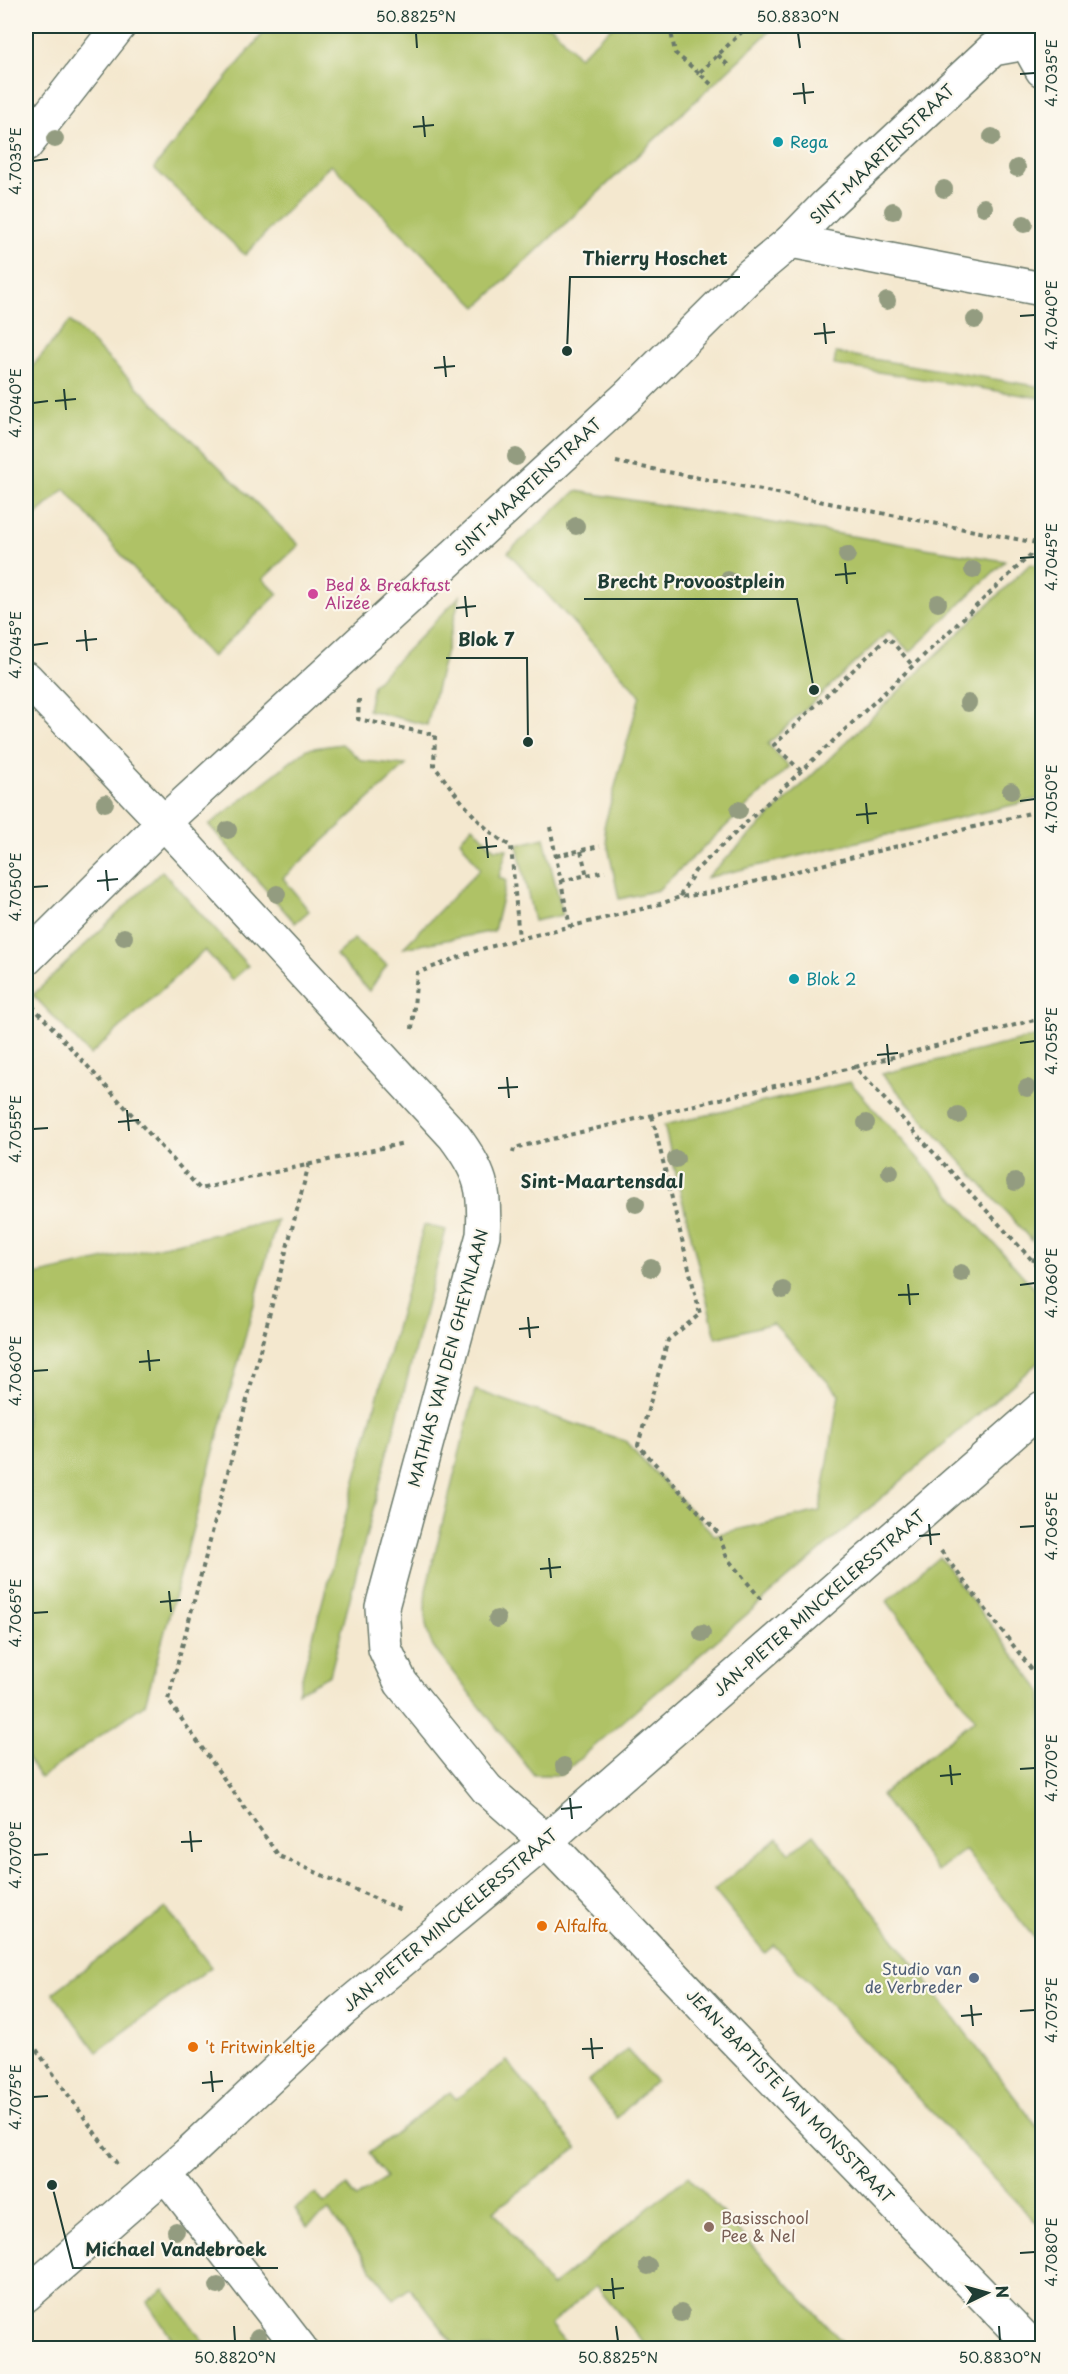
<svg xmlns="http://www.w3.org/2000/svg" width="1068" height="2374" viewBox="0 0 1068 2374" font-family="'Playpen Sans',sans-serif">
  <style>
    .green { fill: #afc266; stroke: #67804d; stroke-width: 1.5 }
    .lines { fill: none; stroke-linecap: round; stroke-linejoin: round }
    .minor-casing { stroke: #6a796a; stroke-width: 36 }
    .path { stroke: #6a796a; stroke-width: 4; stroke-dasharray: 4.5 4.5; stroke-linecap: butt }
    .minor { stroke: #fff; stroke-width: 33 }
    .tree { fill: #939c80 }
    .ticks { fill: none; stroke: #1f3d34; stroke-width: 2 }
    .culture-dot { fill: #0f9aa8; stroke: #fbf7ec; stroke-width: 2 }
    .hotel-dot { fill: #d1479c; stroke: #fbf7ec; stroke-width: 2 }
    .food-dot { fill: #e8710a; stroke: #fbf7ec; stroke-width: 2 }
    .service-dot { fill: #5c6f8a; stroke: #fbf7ec; stroke-width: 2 }
    .education-dot { fill: #8d6e63; stroke: #fbf7ec; stroke-width: 2 }
    .labels { text-anchor: middle; stroke-width: 4.5; stroke-linejoin: round; paint-order: stroke }
    .culture-label { font-size: 16px; fill: #0d838f; stroke: #fbf7ec; text-anchor: start }
    .street-label { font-size: 16px; fill: #1f3d34; stroke: #fbf7ec }
    .hotel-label { font-size: 16px; fill: #b23c85; stroke: #fbf7ec; text-anchor: start }
    .food-label { font-size: 16px; fill: #c56008; stroke: #fbf7ec; text-anchor: start }
    .service-label { font-size: 16px; fill: #4e5e75; stroke: #fbf7ec; text-anchor: end }
    .education-label { font-size: 16px; fill: #785e54; stroke: #fbf7ec; text-anchor: start }
    .neighbourhood-label { font-size: 18px; font-weight: bold; fill: #1f3d34; stroke: #fbf7ec }
    .leader { fill: none; stroke: #1f3d34; stroke-width: 2 }
    .callout-dot { fill: #1f3d34; stroke: #fbf7ec; stroke-width: 2 }
    .callout-label { font-size: 18px; text-anchor: middle; font-weight: bold; fill: #1f3d34; stroke: #fbf7ec; stroke-width: 4.5; stroke-linejoin: round; paint-order: stroke }
    .neatline { fill: none; stroke: #1f3d34; stroke-width: 2 }
    .ticks-label { font-size: 15px; text-anchor: middle; fill: #1f3d34 }
  </style>
  <rect width="100%" height="100%" fill="#fbf7ec"/>
  <filter id="ink" filterUnits="userSpaceOnUse"><feTurbulence type="fractalNoise" baseFrequency=".0167" numOctaves="2"/><feDisplacementMap in="SourceGraphic" scale="12" xChannelSelector="R" yChannelSelector="G"/><feConvolveMatrix kernelMatrix="1 2 1 2 8 2 1 2 1" color-interpolation-filters="sRGB"/></filter>
  <filter id="wash" filterUnits="userSpaceOnUse"><feTurbulence type="fractalNoise" baseFrequency=".008" numOctaves="4" result="noise"/><feDisplacementMap in="SourceGraphic" scale="24" xChannelSelector="R" yChannelSelector="G"/><feGaussianBlur stdDeviation="1.35" result="paint"/><feColorMatrix in="noise" values="0 0 0 0 0 0 0 0 0 0 0 0 0 0 0 0 0 1.4 0 .05"/><feComposite in="paint" operator="in"/></filter>
  <g filter="url(#wash)">
    <rect width="100%" height="100%" fill="#f4e8cf"/>
    <g class="green">
      <path d="M 269,26 L 412,26 L 420,33 L 426,26 L 551,26 L 579,57 L 613,26 L 775,26 L 477,307 L 331,164 L 245,255 L 154,168 Z"/>
      <path d="M 70,321 L 299,545 L 263,579 L 278,594 L 212,657 L 186,630 L 65,489 L 26,524 L 26,374 Z"/>
      <path d="M 836,353 L 1042,387 L 1042,398 L 834,365 Z"/>
      <path d="M 576,491 L 1005,561 L 910,652 L 889,631 L 768,744 L 789,767 L 658,890 L 619,899 L 604,827 L 640,695 L 508,552 Z"/>
      <path d="M 1030,564 L 1042,566 L 1042,798 L 706,878 Z"/>
      <path d="M 460,596 L 427,725 L 368,710 L 373,685 Z"/>
      <path d="M 342,744 L 362,761 L 406,765 L 283,878 L 309,911 L 295,923 L 209,825 L 307,749 Z"/>
      <path d="M 473,826 L 494,849 L 507,849 L 499,877 L 506,881 L 494,931 L 403,948 L 480,869 L 460,840 Z"/>
      <path d="M 544,838 L 563,915 L 534,921 L 517,845 Z"/>
      <path d="M 162,871 L 248,966 L 232,980 L 205,950 L 90,1055 L 33,995 Z"/>
      <path d="M 354,939 L 387,965 L 369,991 L 336,955 Z"/>
      <path d="M 1042,1035 L 1042,1132 L 1032,1241 L 882,1074 Z"/>
      <path d="M 850,1082 L 1042,1297 L 1042,1359 L 561,1775 L 534,1775 L 433,1647 C 424,1627 424,1612 426,1590 L 475,1390 L 625,1441 L 714,1535 L 820,1511 L 839,1394 L 773,1323 L 716,1338 L 664,1125 Z"/>
      <path d="M 277,1220 L 145,1704 L 40,1778 L 26,1756 L 26,1277 Z"/>
      <path d="M 424,1225 L 446,1230 L 330,1675 L 298,1692 Z"/>
      <path d="M 939,1557 L 1042,1692 L 1042,1948 L 965,1850 L 937,1871 L 881,1795 L 975,1719 L 887,1601 Z"/>
      <path d="M 814,1834 L 1042,2133 L 1042,2229 L 774,1945 L 765,1953 L 714,1890 L 778,1838 L 790,1853 Z"/>
      <path d="M 166,1908 L 211,1967 L 97,2052 L 53,1993 Z"/>
      <path d="M 627,2050 L 655,2081 L 617,2118 L 588,2081 Z"/>
      <path d="M 507,2061 L 577,2148 L 494,2211 L 551,2287 L 688,2176 L 848,2348 L 648,2348 L 596,2286 L 551,2324 L 569,2348 L 457,2348 L 410,2288 L 394,2299 L 329,2211 L 307,2227 L 295,2209 L 316,2193 L 324,2204 L 347,2186 L 356,2198 L 386,2177 L 369,2153 L 450,2092 L 456,2099 Z"/>
      <path d="M 164,2289 L 208,2348 L 167,2348 L 174,2342 L 147,2302 Z"/>
    </g>
  </g>
  <g filter="url(#ink)">
    <g class="lines">
      <g class="minor-casing">
        <g id="minor">
          <path d="M 1027,43 L 1042,70"/>
          <path d="M 26,145 L 119,26"/>
          <path d="M 791,241 L 1042,289"/>
          <path d="M 26,678 L 185,845 L 454,1136 C 481,1172 486,1189 483,1235 L 382,1607 L 385,1649 L 401,1683 L 487,1789 L 546,1841 L 727,2032 L 1034,2348"/>
          <path d="M 26,959 L 163,823 L 629,395 L 748,277 L 791,241 L 826,205 L 993,49 L 1042,40"/>
          <path d="M 165,2174 L 300,2348"/>
          <path d="M 26,2295 L 188,2154 L 341,2011 L 546,1841 L 1042,1408"/>
        </g>
      </g>
      <g class="path">
        <path d="M 670,26 L 675,53 L 699,73"/>
        <path d="M 718,55 L 730,67"/>
        <path d="M 711,84 L 699,73 L 748,26"/>
        <path d="M 616,462 L 1042,544"/>
        <path d="M 359,699 L 358,719 L 435,735 L 434,766 C 455,792 481,831 511,846 L 519,939 L 654,906 L 680,897 L 709,893 L 1042,810"/>
        <path d="M 801,771 L 774,745 L 888,637 L 913,666"/>
        <path d="M 550,827 L 570,927"/>
        <path d="M 581,851 L 587,876"/>
        <path d="M 556,856 L 600,846"/>
        <path d="M 561,881 L 605,871"/>
        <path d="M 680,896 L 695,871 L 1042,544"/>
        <path d="M 26,999 L 200,1189 L 404,1143"/>
        <path d="M 412,1029 L 417,973 L 478,950 L 519,939"/>
        <path d="M 855,1067 L 1042,1018"/>
        <path d="M 652,1116 L 700,1314 L 668,1340 L 638,1445 L 719,1534 L 727,1558 L 761,1599"/>
        <path d="M 513,1153 L 514,1148 L 855,1067 L 1042,1271"/>
        <path d="M 309,1164 L 168,1700 L 279,1856 L 401,1910"/>
        <path d="M 1033,1262 L 1041,1243 L 1042,1222"/>
        <path d="M 941,1551 L 1042,1683"/>
        <path d="M 26,2035 L 117,2164"/>
      </g>
      <use href="#minor" class="minor"/>
    </g>
    <g class="tree">
      <circle cx="992" cy="137" r="9"/>
      <circle cx="55" cy="139" r="9"/>
      <circle cx="1017" cy="168" r="9"/>
      <circle cx="944" cy="189" r="9"/>
      <circle cx="984" cy="207" r="9"/>
      <circle cx="893" cy="211" r="9"/>
      <circle cx="1024" cy="224" r="9"/>
      <circle cx="887" cy="301" r="9"/>
      <circle cx="975" cy="320" r="9"/>
      <circle cx="516" cy="457" r="9"/>
      <circle cx="576" cy="526" r="9"/>
      <circle cx="847" cy="555" r="9"/>
      <circle cx="973" cy="570" r="9"/>
      <circle cx="728" cy="580" r="9"/>
      <circle cx="938" cy="603" r="9"/>
      <circle cx="968" cy="703" r="9"/>
      <circle cx="1011" cy="791" r="9"/>
      <circle cx="105" cy="803" r="9"/>
      <circle cx="739" cy="810" r="9"/>
      <circle cx="228" cy="830" r="9"/>
      <circle cx="277" cy="894" r="9"/>
      <circle cx="124" cy="937" r="9"/>
      <circle cx="1027" cy="1088" r="9"/>
      <circle cx="958" cy="1115" r="9"/>
      <circle cx="866" cy="1123" r="9"/>
      <circle cx="676" cy="1159" r="9"/>
      <circle cx="890" cy="1172" r="9"/>
      <circle cx="1015" cy="1182" r="9"/>
      <circle cx="636" cy="1204" r="9"/>
      <circle cx="651" cy="1268" r="9"/>
      <circle cx="961" cy="1273" r="9"/>
      <circle cx="783" cy="1290" r="9"/>
      <circle cx="497" cy="1619" r="9"/>
      <circle cx="702" cy="1633" r="9"/>
      <circle cx="564" cy="1766" r="9"/>
      <circle cx="176" cy="2231" r="9"/>
      <circle cx="648" cy="2266" r="9"/>
      <circle cx="218" cy="2286" r="9"/>
      <circle cx="681" cy="2313" r="9"/>
      <circle cx="258" cy="2337" r="9"/>
    </g>
  </g>
  <path class="ticks" d="M 416,33 L 417,48M 798,33 L 800,48M 1020,74 L 1035,73M 803,83 L 805,104M 793,94 L 814,92M 423,116 L 425,137M 413,127 L 434,125M 33,161 L 48,159M 1020,316 L 1035,315M 824,323 L 826,344M 814,334 L 835,332M 444,356 L 446,377M 434,368 L 455,366M 64,389 L 66,410M 55,401 L 76,399M 33,403 L 48,401M 1020,558 L 1035,557M 845,563 L 847,584M 835,575 L 856,573M 465,596 L 467,617M 456,608 L 476,606M 85,630 L 87,651M 76,641 L 97,639M 33,645 L 48,643M 1020,801 L 1035,799M 866,803 L 868,824M 856,815 L 877,813M 486,837 L 488,858M 477,848 L 497,846M 106,870 L 108,891M 97,881 L 118,879M 33,887 L 48,886M 1020,1043 L 1035,1041M 887,1044 L 889,1065M 877,1055 L 898,1053M 507,1077 L 509,1098M 498,1088 L 518,1087M 127,1110 L 129,1131M 118,1122 L 139,1120M 33,1129 L 48,1128M 908,1284 L 910,1305M 1020,1285 L 1035,1283M 898,1295 L 919,1294M 528,1317 L 530,1338M 519,1329 L 539,1327M 148,1350 L 150,1371M 139,1362 L 160,1360M 33,1371 L 48,1370M 929,1524 L 931,1545M 1020,1527 L 1035,1526M 919,1536 L 940,1534M 549,1558 L 551,1578M 540,1569 L 561,1567M 169,1591 L 171,1612M 160,1602 L 181,1600M 33,1613 L 48,1612M 950,1765 L 952,1785M 1020,1769 L 1035,1768M 940,1776 L 961,1774M 570,1798 L 572,1819M 561,1809 L 582,1807M 190,1831 L 192,1852M 181,1842 L 202,1841M 33,1855 L 48,1854M 971,2005 L 973,2026M 1020,2011 L 1035,2010M 961,2016 L 982,2014M 591,2038 L 593,2059M 582,2049 L 603,2048M 211,2071 L 213,2092M 202,2083 L 223,2081M 33,2097 L 48,2096M 1020,2253 L 1035,2252M 612,2278 L 614,2299M 603,2290 L 624,2288M 234,2326 L 235,2341M 616,2326 L 618,2341M 999,2326 L 1000,2341"/>
  <g class="culture-dot">
    <circle cx="778" cy="142" r="6"/>
    <circle cx="794" cy="979" r="6"/>
  </g>
  <circle class="hotel-dot" cx="313" cy="594" r="6"/>
  <g class="food-dot">
    <circle cx="542" cy="1926" r="6"/>
    <circle cx="193" cy="2047" r="6"/>
  </g>
  <circle class="service-dot" cx="974" cy="1978" r="6"/>
  <circle class="education-dot" cx="709" cy="2227" r="6"/>
  <g class="labels">
    <g class="culture-label">
      <text x="790" y="148">Rega</text>
      <text x="806" y="985">Blok 2</text>
    </g>
    <g class="street-label">
      <text transform="translate(882 154) rotate(-44)" y="6">SINT-MAARTENSTRAAT</text>
      <text transform="translate(528 487) rotate(-43)" y="6">SINT-MAARTENSTRAAT</text>
      <text transform="translate(448 1358) rotate(-75)" y="6">MATHIAS VAN DEN GHEYNLAAN</text>
      <text transform="translate(819 1603) rotate(-41)" y="6">JAN-PIETER MINCKELERSSTRAAT</text>
      <text transform="translate(450 1920) rotate(-40)" y="6">JAN-PIETER MINCKELERSSTRAAT</text>
      <text transform="translate(790 2096) rotate(46)" y="6">JEAN-BAPTISTE VAN MONSSTRAAT</text>
    </g>
    <g class="hotel-label">
      <text x="325" y="591">Bed &amp; Breakfast<tspan x="325" dy="18">Alizée</tspan></text>
    </g>
    <g class="food-label">
      <text x="554" y="1932">Alfalfa</text>
      <text x="205" y="2053">'t Fritwinkeltje</text>
    </g>
    <g class="service-label">
      <text x="962" y="1975">Studio van<tspan x="962" dy="18">de Verbreder</tspan></text>
    </g>
    <g class="education-label">
      <text x="721" y="2224">Basisschool<tspan x="721" dy="18">Pee &amp; Nel</tspan></text>
    </g>
    <g class="neighbourhood-label">
      <text x="602" y="1188">Sint-Maartensdal</text>
    </g>
  </g>
  <path class="leader" d="M567 351L570 277H740M814 690L797 599H584M528 742L527 658H446M52 2185L73 2268H278"/>
  <g class="callout-dot">
    <circle cx="567" cy="351" r="6"/>
    <circle cx="814" cy="690" r="6"/>
    <circle cx="528" cy="742" r="6"/>
    <circle cx="52" cy="2185" r="6"/>
  </g>
  <g class="callout-label">
    <text x="655" y="265">Thierry Hoschet</text>
    <text x="691" y="588">Brecht Provoostplein</text>
    <text x="486" y="646">Blok 7</text>
    <text x="176" y="2256">Michael Vandebroek</text>
  </g>
  <rect width="1068" height="2374" fill="none" stroke="#fbf7ec" stroke-width="66"/>
  <g transform="translate(987 2293) rotate(85)" stroke="#fbf7ec" stroke-width="4.5" paint-order="stroke">
  <path d="M0-4.5L10 22L0 15L-10 22Z" fill="#1f3d34"/>
  <text y="-9" font-size="16" font-weight="bold" text-anchor="middle" fill="#1f3d34">N</text>
  </g>
  <rect x="33" y="33" width="1002" height="2308" class="neatline"/>
  <g class="ticks-label">
    <text x="416" y="22">50.8825°N</text>
    <text x="798" y="22">50.8830°N</text>
    <text transform="translate(1052 73) rotate(-90)" y="5">4.7035°E</text>
    <text transform="translate(16 161) rotate(-90)" y="5">4.7035°E</text>
    <text transform="translate(1052 315) rotate(-90)" y="5">4.7040°E</text>
    <text transform="translate(16 403) rotate(-90)" y="5">4.7040°E</text>
    <text transform="translate(1052 557) rotate(-90)" y="5">4.7045°E</text>
    <text transform="translate(16 645) rotate(-90)" y="5">4.7045°E</text>
    <text transform="translate(1052 799) rotate(-90)" y="5">4.7050°E</text>
    <text transform="translate(16 887) rotate(-90)" y="5">4.7050°E</text>
    <text transform="translate(1052 1041) rotate(-90)" y="5">4.7055°E</text>
    <text transform="translate(16 1129) rotate(-90)" y="5">4.7055°E</text>
    <text transform="translate(1052 1283) rotate(-90)" y="5">4.7060°E</text>
    <text transform="translate(16 1371) rotate(-90)" y="5">4.7060°E</text>
    <text transform="translate(1052 1526) rotate(-90)" y="5">4.7065°E</text>
    <text transform="translate(16 1613) rotate(-90)" y="5">4.7065°E</text>
    <text transform="translate(1052 1768) rotate(-90)" y="5">4.7070°E</text>
    <text transform="translate(16 1855) rotate(-90)" y="5">4.7070°E</text>
    <text transform="translate(1052 2010) rotate(-90)" y="5">4.7075°E</text>
    <text transform="translate(16 2097) rotate(-90)" y="5">4.7075°E</text>
    <text transform="translate(1052 2252) rotate(-90)" y="5">4.7080°E</text>
    <text x="235" y="2363">50.8820°N</text>
    <text x="618" y="2363">50.8825°N</text>
    <text x="1000" y="2363">50.8830°N</text>
  </g>
</svg>
